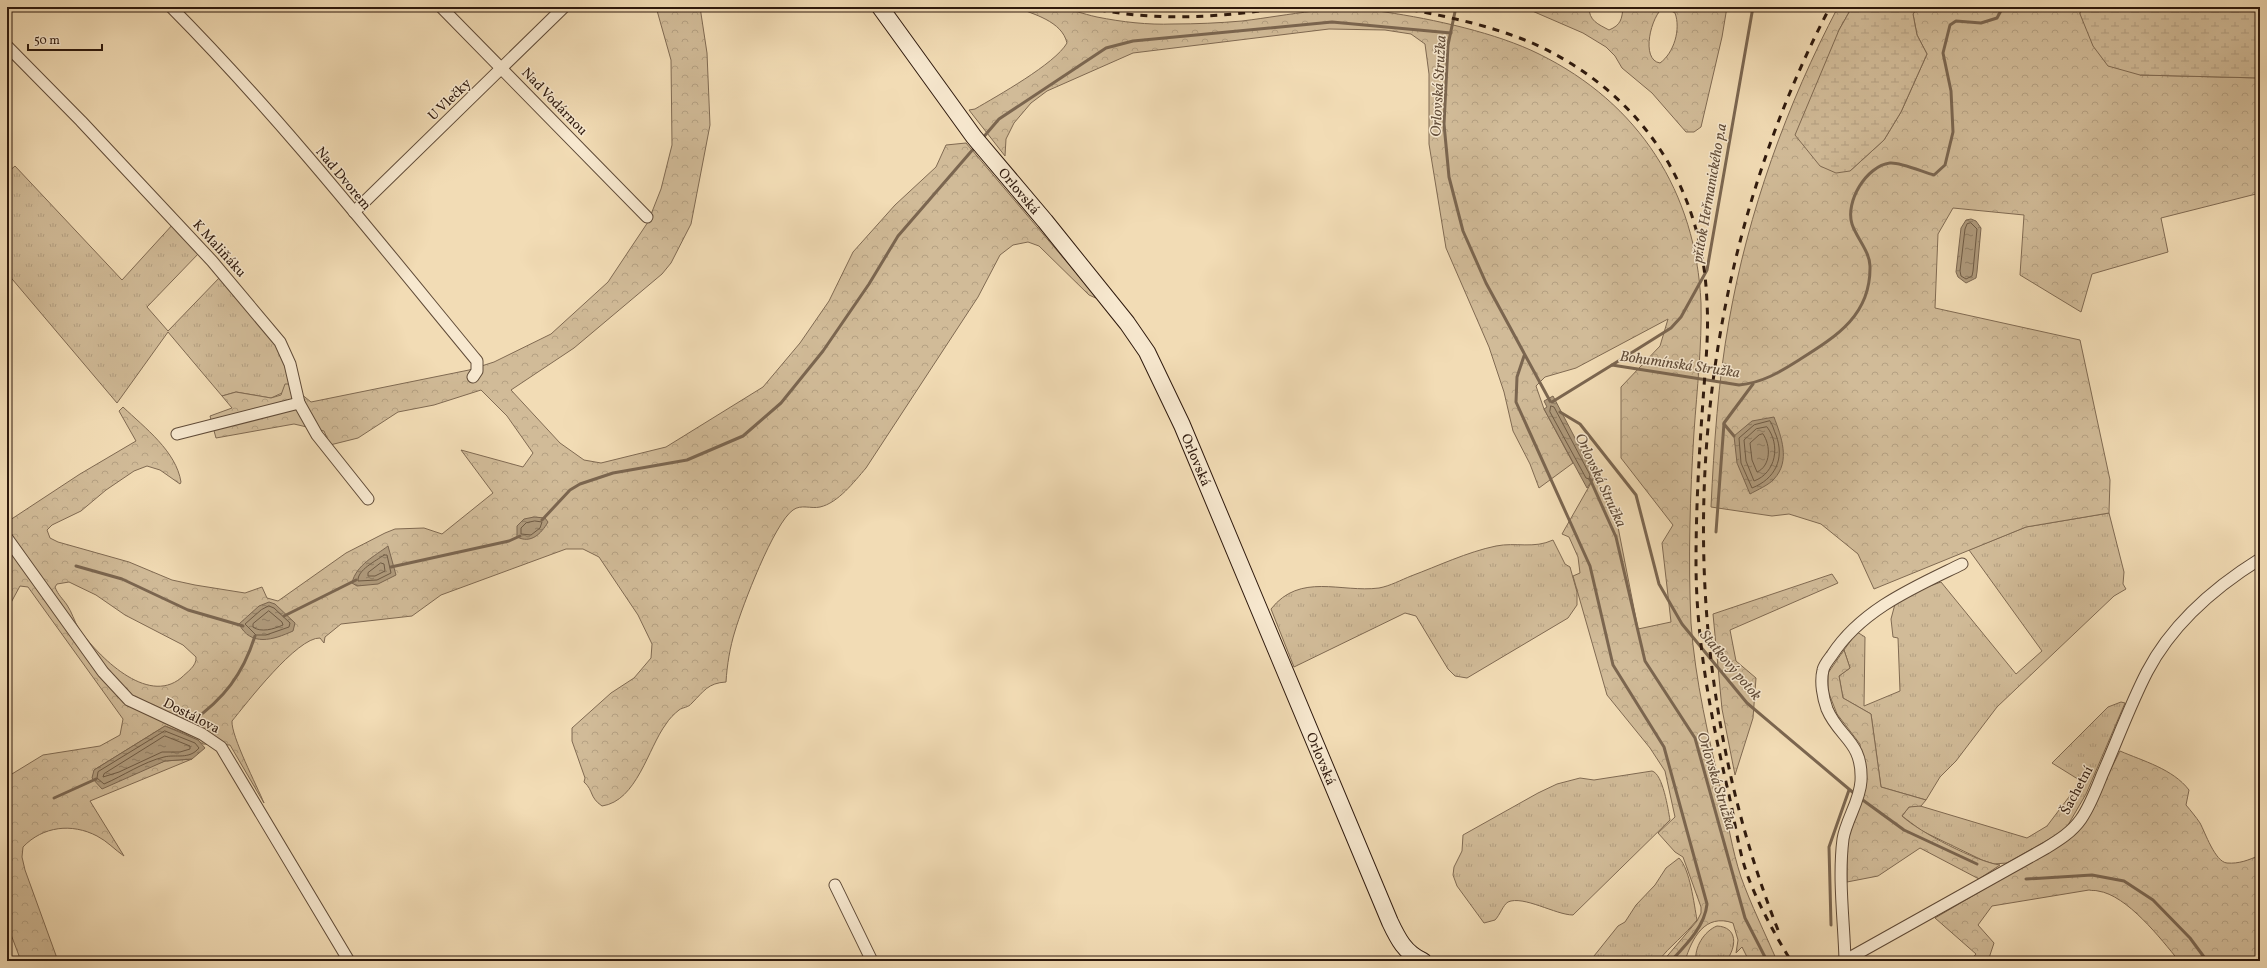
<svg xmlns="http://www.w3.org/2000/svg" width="2267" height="968" viewBox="0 0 2267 968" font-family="Vollkorn,serif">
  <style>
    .grass { fill: url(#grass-tufts); stroke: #806a52 }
    .forest { fill: url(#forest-crowns); stroke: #806a52; fill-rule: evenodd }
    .wetland { fill: url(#wetland-marsh); stroke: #806a52 }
    .water { fill: url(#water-ripples); stroke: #7b6650 }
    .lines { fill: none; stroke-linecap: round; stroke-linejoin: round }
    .shore { stroke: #6e5a44; stroke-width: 1 }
    .stream { stroke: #7b6650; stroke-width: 3 }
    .minor-casing { stroke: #5f4a37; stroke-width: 13 }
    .secondary-casing { stroke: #2e190d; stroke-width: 18 }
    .minor { stroke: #f7e8cf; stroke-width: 11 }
    .secondary { stroke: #f7e8cf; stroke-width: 16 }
    .rail { stroke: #2e190d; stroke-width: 3; stroke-dasharray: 7 7; stroke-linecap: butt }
    .labels { text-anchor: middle; stroke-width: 3; stroke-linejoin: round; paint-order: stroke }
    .street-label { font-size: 14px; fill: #2e190d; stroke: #f7e8cf }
    .water-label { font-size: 15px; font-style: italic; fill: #624d39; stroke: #f7e8cf }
  </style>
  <defs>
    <pattern id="grass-tufts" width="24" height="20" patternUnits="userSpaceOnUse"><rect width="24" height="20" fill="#d1bb98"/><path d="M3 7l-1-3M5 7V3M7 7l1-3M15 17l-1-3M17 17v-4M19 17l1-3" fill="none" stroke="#b4a082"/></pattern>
    <pattern id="forest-crowns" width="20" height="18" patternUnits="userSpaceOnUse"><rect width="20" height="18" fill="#d1bb98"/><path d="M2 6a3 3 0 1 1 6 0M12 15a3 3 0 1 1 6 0" fill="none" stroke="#b4a082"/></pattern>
    <pattern id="wetland-marsh" width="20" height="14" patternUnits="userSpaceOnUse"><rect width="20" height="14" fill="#d1bb98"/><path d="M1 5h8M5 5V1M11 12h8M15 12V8" fill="none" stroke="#b4a082"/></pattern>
    <pattern id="water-ripples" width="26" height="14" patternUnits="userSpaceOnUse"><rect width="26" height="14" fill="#af9a7c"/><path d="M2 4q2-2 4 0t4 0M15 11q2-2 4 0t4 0" fill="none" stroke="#8f7d64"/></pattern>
  </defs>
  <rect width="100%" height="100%" fill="#f2dcb5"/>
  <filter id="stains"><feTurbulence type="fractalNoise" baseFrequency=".005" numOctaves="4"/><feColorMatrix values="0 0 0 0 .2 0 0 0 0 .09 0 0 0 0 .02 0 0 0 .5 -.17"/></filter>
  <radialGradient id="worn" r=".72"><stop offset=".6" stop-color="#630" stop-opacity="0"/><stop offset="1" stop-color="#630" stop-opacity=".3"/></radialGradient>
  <g class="grass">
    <path d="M 15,166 L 122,280 L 174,223 L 200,252 L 147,307 L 168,331 L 221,276 L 275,340 L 293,388 L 271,398 L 236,392 L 222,396 L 168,332 L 117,403 L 7,273 L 7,173 Z"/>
    <path d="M 2109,513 L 2124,572 L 2123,584 L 2126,589 L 2114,596 L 1997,707 L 1956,761 L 1940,777 L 1926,800 L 1881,787 L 1871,714 L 1843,698 L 1839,676 L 1850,668 L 1844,650 L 1857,632 L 1865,637 L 1864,706 L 1900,691 L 1898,638 L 1893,637 L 1891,619 L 1895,604 L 1916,591 L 1941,582 L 2016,674 L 2042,651 L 1969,550 L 2026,527 Z"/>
    <path d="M 1553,540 L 1565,564 L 1570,567 L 1577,592 L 1577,605 L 1568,618 L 1467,678 L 1455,676 L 1448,669 L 1416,616 L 1405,613 L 1294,667 L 1271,609 C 1300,572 1341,593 1379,588 C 1390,586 1401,580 1411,576 C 1438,566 1467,552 1496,546 C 1516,542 1534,549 1553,540 Z"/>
    <path d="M 2121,702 L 2125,703 L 2086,794 L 2068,825 L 2060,833 L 2007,863 L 1994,864 L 1982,860 L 1922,831 L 1902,816 L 1909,807 L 1917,805 L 2027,838 L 2047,826 L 2081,781 L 2052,763 L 2108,707 Z"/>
    <path d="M 1652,771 C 1663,774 1668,809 1670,820 L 1573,915 C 1556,915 1523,895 1508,902 C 1503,905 1500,915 1495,920 L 1484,923 L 1457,886 L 1453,875 L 1454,867 L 1462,851 L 1463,835 L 1538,793 L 1557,784 L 1580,778 L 1594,780 Z"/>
    <path d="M 1679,858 C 1690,869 1694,904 1697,920 C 1685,935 1670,946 1658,961 L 1590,961 L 1618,926 L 1625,922 L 1636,905 L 1655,885 L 1666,868 Z"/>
    <path d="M 1717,926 C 1738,927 1737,947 1726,961 L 1696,961 C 1694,948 1704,931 1717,926 Z"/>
  </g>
  <g class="forest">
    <path d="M 656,7 L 700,7 L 707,53 L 710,125 L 691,224 L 671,263 L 662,274 L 574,348 L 511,390 L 560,443 L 584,460 L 601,463 L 666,447 L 763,387 L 800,343 L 829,301 L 853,252 L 895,205 L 936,167 L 946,145 L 966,143 L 1098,299 L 1089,295 L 1039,246 L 1028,242 L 1013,245 L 1000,255 L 978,297 L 866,468 C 854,482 838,503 820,507 C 811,509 801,504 793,510 C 774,523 742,607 735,631 C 730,647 727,665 726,682 C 708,683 704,691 692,703 C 688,708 683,707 679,710 C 674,714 669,719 666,724 C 648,748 637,801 602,806 C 589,797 594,791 584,782 L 585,778 L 572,741 L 572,728 L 611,693 L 634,678 L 651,658 L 652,644 L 638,615 L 599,557 L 583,549 L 566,549 L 441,595 L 412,616 L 341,624 L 325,637 L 324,643 L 320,638 C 297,637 246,704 232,721 C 231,736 257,786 264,803 L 230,745 L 203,744 L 184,733 L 165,726 L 94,770 L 149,767 L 165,761 L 192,759 L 90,801 L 124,856 C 115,850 107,841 97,836 C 72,823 43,826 23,847 L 22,857 L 25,870 L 58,961 L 21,961 L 7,924 L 7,777 L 43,755 L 100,746 L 120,735 L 123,719 L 28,587 L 20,586 L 7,610 L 7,522 L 80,474 L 136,441 L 119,411 L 123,407 C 145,428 176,451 181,482 L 180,484 L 160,470 L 147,466 L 134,471 L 106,490 L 81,511 L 52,525 L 47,530 L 50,538 L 58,542 L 129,562 L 172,580 L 195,585 L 245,593 L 262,587 L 267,598 L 278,601 L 346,553 L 385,533 L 395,529 L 424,528 L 442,534 L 493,493 L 461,450 L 523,467 L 533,453 L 507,416 L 481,390 L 434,405 L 398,412 L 358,438 L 330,445 L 324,431 L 294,424 L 216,438 L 210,416 L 232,408 L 222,396 L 236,392 L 271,398 L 281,395 L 285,384 L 289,384 L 311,402 L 469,370 L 494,362 L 551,334 L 608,282 L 648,222 L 661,189 L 672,145 L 671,60 ZM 69,582 L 96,595 L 125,615 L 183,645 L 196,657 C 197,666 187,672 181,678 C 147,706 98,656 79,629 C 74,621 72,612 67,605 C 63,599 58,595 55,587 L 57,584 Z"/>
    <path d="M 1015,7 C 1027,7 1040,6 1053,7 C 1068,8 1083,14 1097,17 C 1122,22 1148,25 1173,24 C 1196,24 1219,23 1242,21 C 1291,15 1335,4 1385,12 C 1433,19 1497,33 1539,54 C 1639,103 1696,192 1701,303 C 1702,346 1697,389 1694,432 C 1690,495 1688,559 1691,623 C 1695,680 1709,739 1722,795 C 1728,822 1732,850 1741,877 C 1751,905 1765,933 1777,961 L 1749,961 L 1742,947 L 1736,953 L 1738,940 L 1733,923 C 1705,913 1692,938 1685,961 L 1663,961 L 1697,921 L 1701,913 L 1701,907 L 1683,857 L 1675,852 L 1658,833 L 1675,817 L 1665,771 L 1650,748 L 1607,695 L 1573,576 L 1580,573 L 1578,557 L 1569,537 L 1562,534 L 1595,476 L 1618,527 L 1638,629 L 1671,622 L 1662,543 L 1673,525 L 1621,458 L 1621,387 L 1660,346 L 1668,319 L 1576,368 L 1545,377 L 1536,386 L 1544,409 L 1573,463 L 1539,488 L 1530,464 L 1513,431 L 1504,392 L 1489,347 L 1446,248 L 1429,144 L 1429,74 L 1425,44 L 1411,34 L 1385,30 L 1329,29 L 1133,53 L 1047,91 L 1031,103 L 1014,123 L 1006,139 L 1005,156 L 969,110 L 975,109 C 997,96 1055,64 1067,43 C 1062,21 1033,14 1015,7 Z"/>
    <path d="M 1523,7 L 1589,7 C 1589,21 1598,24 1609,30 C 1621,25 1622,19 1623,7 L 1664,7 C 1651,15 1640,60 1660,63 C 1674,53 1681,29 1675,13 L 1664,7 L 1727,7 L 1722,37 L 1701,127 L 1694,132 L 1686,132 L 1652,93 L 1622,68 L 1615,56 L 1606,47 L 1583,33 Z"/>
    <path d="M 1838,7 L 1852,7 L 1839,30 L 1850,171 L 1884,140 L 1901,112 L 1927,54 L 1917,35 L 1913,14 L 1918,7 L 2081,7 L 2080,14 L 2140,75 L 2260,78 L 2260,193 L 2161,218 L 2168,252 L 2092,274 L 2081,312 L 2020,275 L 2024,215 L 1953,208 L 1938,234 L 1935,308 L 2080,340 L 2110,480 L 2109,513 L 2026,527 L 1874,589 L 1858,554 L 1821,524 L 1789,514 L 1772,516 L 1711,507 C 1714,445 1718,382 1729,321 C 1748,212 1787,104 1838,7 Z"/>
    <path d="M 1832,574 L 1838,583 L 1730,630 L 1736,661 L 1756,678 L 1753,718 L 1735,775 L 1722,709 L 1713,614 Z"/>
    <path d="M 1844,650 L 1850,668 L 1839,676 L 1843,698 L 1871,714 L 1881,787 L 1926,800 L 1921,806 L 1909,807 L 1902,816 C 1919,832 1977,862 2000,865 L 1979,879 L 1920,848 L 1878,876 L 1847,882 L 1847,837 L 1863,783 L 1860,744 L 1837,714 L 1828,691 L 1828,673 Z"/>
    <path d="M 2120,751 C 2143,761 2173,769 2189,790 L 2186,805 C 2191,811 2196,817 2200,823 C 2205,832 2215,862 2227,863 C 2239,864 2249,860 2260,855 L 2260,961 L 2179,961 C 2161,939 2127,895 2098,891 C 2095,890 2093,891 2089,890 L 1992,906 L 1978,925 L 1994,943 L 1988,961 L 1970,961 L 1976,954 L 1935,918 L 2071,838 L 2084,822 Z"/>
  </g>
  <g class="wetland">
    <path d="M 1852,7 L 1918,7 L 1913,14 L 1917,35 L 1927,54 L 1901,112 L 1884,140 L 1850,171 L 1836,173 L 1820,166 L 1795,135 L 1839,30 Z"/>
    <path d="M 2081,7 L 2260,7 L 2260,78 L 2140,75 L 2108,66 L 2093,46 L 2080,14 Z"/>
  </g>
  <g class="water">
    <path d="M 1971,219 L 1976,221 L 1981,228 L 1977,272 L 1976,278 L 1966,283 L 1958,277 L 1956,272 L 1961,228 L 1966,220 Z"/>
    <path d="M 1553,396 L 1595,476 L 1587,488 L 1544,409 L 1547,407 L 1544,401 Z"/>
    <path d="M 1774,417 C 1781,436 1791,461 1774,479 C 1769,485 1757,490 1750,494 L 1737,463 L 1734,436 L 1752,421 Z"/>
    <path d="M 534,517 L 545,518 L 548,522 C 541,534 531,544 517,537 L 517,526 L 524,519 Z"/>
    <path d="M 388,546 L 396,575 L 378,584 L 357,586 L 352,583 C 356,565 375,556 388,546 Z"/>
    <path d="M 269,602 L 275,604 L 295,623 L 293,631 C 273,640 251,647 239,624 L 259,606 Z"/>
    <path d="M 165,726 L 198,740 L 205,748 L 192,759 L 165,761 L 102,789 L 92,778 L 94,770 Z"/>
  </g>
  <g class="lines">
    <g class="shore">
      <path d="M 1971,223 L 1977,229 L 1973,271 L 1972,276 L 1966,279 L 1961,276 L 1960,271 L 1965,229 L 1967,224 Z"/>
      <path d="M 1551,406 L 1554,407 L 1590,475 L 1589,479 L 1586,478 L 1550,412 Z"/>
      <path d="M 1770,421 C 1773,425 1774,431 1776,435 C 1785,459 1775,479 1752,488 L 1741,463 L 1739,438 L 1754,425 Z"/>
      <path d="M 1767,427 C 1781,445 1776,473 1754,481 L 1746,461 L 1744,440 L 1756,429 Z"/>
      <path d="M 1763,434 C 1771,445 1771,466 1757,472 L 1752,460 L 1750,443 L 1759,435 Z"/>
      <path d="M 535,521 L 542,522 L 540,528 L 531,535 L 521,534 L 521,528 L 526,523 Z"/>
      <path d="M 384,555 L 387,555 L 391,573 L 377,580 L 358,581 C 357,570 376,561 384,555 Z"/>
      <path d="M 381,563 L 384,564 L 385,571 L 375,576 L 368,576 L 368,573 Z"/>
      <path d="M 269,606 L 274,608 L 290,623 L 289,627 L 266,635 L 256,635 L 245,624 L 261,610 Z"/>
      <path d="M 269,611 L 282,622 L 283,625 C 274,629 261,633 253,627 L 253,624 Z"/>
      <path d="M 165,731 L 195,743 L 199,748 C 189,760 176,754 164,757 C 143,762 123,776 104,784 L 97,778 L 98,772 Z"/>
      <path d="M 165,736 L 190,746 L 190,749 L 180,752 L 162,752 L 119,772 L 103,777 L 104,774 Z"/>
    </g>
    <g class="stream">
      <path d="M 1456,7 L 1448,45 L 1444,124 L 1449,177 L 1463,231 L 1486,283 L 1550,401"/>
      <path d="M 981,140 L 999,119 L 1106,48 L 1133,41 L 1332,22 L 1451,33"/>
      <path d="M 1524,356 L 1517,377 L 1516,402 L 1590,566 L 1613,665 L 1664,747 L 1707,904 C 1705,926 1686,945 1671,961"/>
      <path d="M 1612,365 L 1671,328 L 1681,317 L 1707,270 L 1753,7"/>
      <path d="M 1552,402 L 1612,365 L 1739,385 C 1762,383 1780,372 1799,360 C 1837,336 1871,315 1870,266 C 1870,252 1856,237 1852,224 C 1845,202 1866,166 1890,163 C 1900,162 1923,172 1934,175 L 1945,165 L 1953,132 L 1951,91 L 1943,53 L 1950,25 L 1956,21 L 1981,23 L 1997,18 L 2003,7"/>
      <path d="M 1560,412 L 1580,424 L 1636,495 L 1659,584 L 1682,624 L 1747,703 L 1856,795"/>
      <path d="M 1724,424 L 1734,436"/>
      <path d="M 1590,479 L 1616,537 L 1645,661 L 1695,738 L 1745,918 L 1767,961"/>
      <path d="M 542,520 L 570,490 L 580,484 L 613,473 L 687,460 L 743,436 L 781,403 L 823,351 L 869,284 L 898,236 L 975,147"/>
      <path d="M 1716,532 L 1724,423 L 1753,384"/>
      <path d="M 76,566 L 122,579 L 188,610 L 243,626"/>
      <path d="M 391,567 L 509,541 L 520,536"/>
      <path d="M 284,616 L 356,580"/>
      <path d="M 191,722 C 224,699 243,674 255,636"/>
      <path d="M 54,798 L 96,779"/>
      <path d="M 1860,798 L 1904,830 L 1977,864"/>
      <path d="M 2026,879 L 2092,875 L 2124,881 L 2153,900 L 2190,938 L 2207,961"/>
      <path d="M 1831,925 L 1829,847 L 1849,790"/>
    </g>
    <g class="minor-casing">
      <g id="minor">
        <path d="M 171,7 C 281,118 378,241 477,361 L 477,371 L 473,377"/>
        <path d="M 441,7 L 647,217"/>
        <path d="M 7,46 L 81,121 L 212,261 L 280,342 L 290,364 L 299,403 L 317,435 L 368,499"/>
        <path d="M 354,212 L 564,7"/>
        <path d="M 177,434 L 299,403"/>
        <path d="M 7,538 L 103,672 L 129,700 L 202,734 L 221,747 L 349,961"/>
        <path d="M 835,885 L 872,961"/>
        <path d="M 1845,960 C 1844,921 1838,879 1843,839 C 1846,820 1860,801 1861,781 C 1863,741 1839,738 1827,709 C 1823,698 1820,682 1823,670 C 1824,665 1829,659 1832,655 C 1862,609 1915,587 1962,564"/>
        <path d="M 1844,961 L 2046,848 C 2059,840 2072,832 2081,819 C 2090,806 2096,790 2102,775 C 2117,741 2130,705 2147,672 C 2172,624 2215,587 2260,559"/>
      </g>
    </g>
    <g class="secondary-casing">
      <g id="secondary">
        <path id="s1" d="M 880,7 L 974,137 L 1045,221 L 1127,323 L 1147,352 L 1182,425 L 1390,922 C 1398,939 1405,953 1423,961"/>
      </g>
    </g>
    <use href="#minor" class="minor"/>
    <use href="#secondary" class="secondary"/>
    <g class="rail">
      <path d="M 1085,7 C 1152,22 1219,18 1287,7"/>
      <path d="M 1397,7 C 1445,16 1496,26 1541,47 C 1644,97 1703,189 1707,303 C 1709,336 1705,369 1703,401 C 1699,455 1696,508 1696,562 C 1696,641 1711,718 1729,795 C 1735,821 1738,848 1747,874 C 1758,904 1774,933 1791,961"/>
      <path d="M 1778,930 C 1662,635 1683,288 1830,7"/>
    </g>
  </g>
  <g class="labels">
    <g class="street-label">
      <text transform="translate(449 99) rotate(-44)" y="5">U Vlečky</text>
      <text transform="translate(555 101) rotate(46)" y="5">Nad Vodárnou</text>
      <text transform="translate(344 178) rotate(50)" y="5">Nad Dvorem</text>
      <text dy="5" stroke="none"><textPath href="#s1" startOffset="231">Orlovská</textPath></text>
      <text transform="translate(220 248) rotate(48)" y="5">K Maliňáku</text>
      <text dy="5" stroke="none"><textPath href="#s1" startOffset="555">Orlovská</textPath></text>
      <text transform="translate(192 715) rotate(27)" y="5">Dostálova</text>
      <text dy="5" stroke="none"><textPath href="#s1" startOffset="879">Orlovská</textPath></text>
      <text transform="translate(2076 790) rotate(-62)" y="5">Šachetní</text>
    </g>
    <g class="water-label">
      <text transform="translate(1438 86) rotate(-87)" y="5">Orlovská Stružka</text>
      <text transform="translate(1709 193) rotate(-80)" y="5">přítok Heřmanického p.a</text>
      <text transform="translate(1680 364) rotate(8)" y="5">Bohumínská Stružka</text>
      <text transform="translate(1601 480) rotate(65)" y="5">Orlovská Stružka</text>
      <text transform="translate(1731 665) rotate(50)" y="5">Statkový potok</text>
      <text transform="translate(1717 781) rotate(73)" y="5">Orlovská Stružka</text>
    </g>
  </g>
  <rect width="2267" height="968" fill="none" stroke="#f2dcb5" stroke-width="24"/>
  <rect x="8" y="8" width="2251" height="952" fill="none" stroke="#2e190d" stroke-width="2"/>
  <rect x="12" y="12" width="2243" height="944" fill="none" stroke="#2e190d"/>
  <path d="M28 44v6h74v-6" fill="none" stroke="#2e190d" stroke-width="2"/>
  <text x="34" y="44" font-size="12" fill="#2e190d" stroke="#f7e8cf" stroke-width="3" paint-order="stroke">50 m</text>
  <rect width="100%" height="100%" filter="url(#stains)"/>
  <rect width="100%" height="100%" fill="url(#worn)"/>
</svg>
